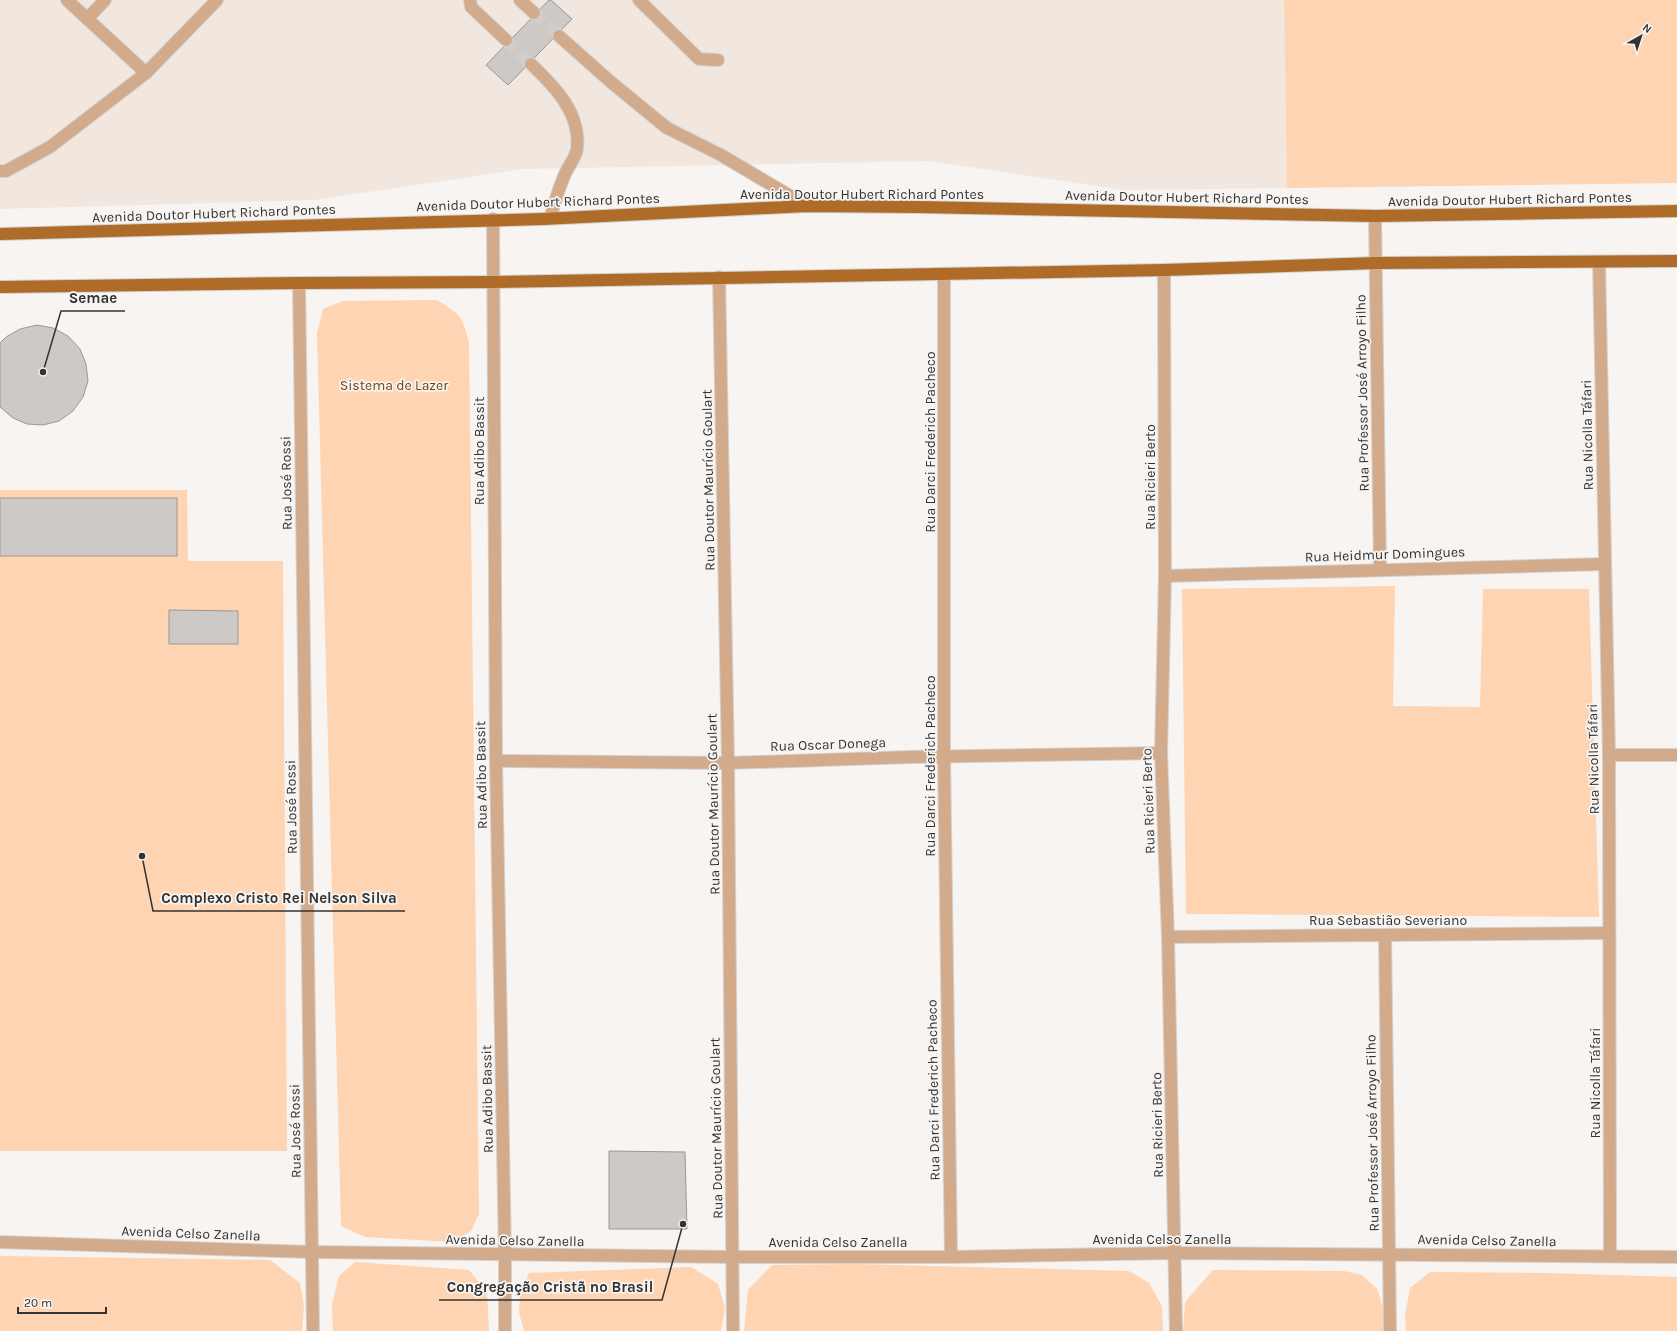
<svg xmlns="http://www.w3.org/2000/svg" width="1677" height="1331" viewBox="0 0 1677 1331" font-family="Karla,sans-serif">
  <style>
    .built { fill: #f1e7df }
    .green { fill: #fed4b2 }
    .building { fill: #ccc9c6; stroke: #9a9795 }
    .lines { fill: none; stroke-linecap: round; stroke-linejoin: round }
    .minor-tunnel { stroke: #d0cdcc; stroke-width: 12; stroke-dasharray: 12 6; stroke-linecap: butt }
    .minor-casing { stroke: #d4d1cf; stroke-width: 14 }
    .major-casing { stroke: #d4d1cf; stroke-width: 14 }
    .minor { stroke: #d2ab8c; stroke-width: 12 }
    .major { stroke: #af6b28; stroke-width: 12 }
    .labels { text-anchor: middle; stroke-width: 3.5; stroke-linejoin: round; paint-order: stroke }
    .street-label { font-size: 14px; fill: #343332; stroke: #f7f4f2 }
    .park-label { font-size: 14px; fill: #724314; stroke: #f7f4f2 }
    .leader { fill: none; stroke: #343332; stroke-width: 1.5 }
    .callout-dot { fill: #343332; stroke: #f7f4f2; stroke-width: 1.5 }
    .callout-label { font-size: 15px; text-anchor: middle; font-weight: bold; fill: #343332; stroke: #f7f4f2; stroke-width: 3.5; stroke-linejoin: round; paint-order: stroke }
  </style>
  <rect width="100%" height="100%" fill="#f7f4f2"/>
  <path class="built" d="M 0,0 L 1284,0 L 1287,188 L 1124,190 L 929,161 L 523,169 L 315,200 L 0,209 Z"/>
  <g class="green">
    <path d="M 1284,0 L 1677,0 L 1677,183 L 1287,188 Z"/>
    <path d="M 437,300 C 462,316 462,316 469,343 L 479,1214 L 471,1231 L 453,1242 L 365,1237 L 341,1226 L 317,333 L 323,309 L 343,301 Z"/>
    <path d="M 0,490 L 187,490 L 188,561 L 283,561 L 287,1151 L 0,1151 Z"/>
    <path d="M 1395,586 L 1393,706 L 1480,707 L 1483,589 L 1589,589 L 1599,917 L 1186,914 L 1182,589 Z"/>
    <path d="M 0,1256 L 270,1260 L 300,1283 L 304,1306 L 302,1331 L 0,1331 Z"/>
    <path d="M 355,1262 L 469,1270 L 487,1292 L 489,1331 L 333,1331 L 332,1304 L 339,1276 Z"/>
    <path d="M 857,1264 L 1129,1271 L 1149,1283 L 1162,1306 L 1163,1331 L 744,1331 L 748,1290 L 772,1265 Z"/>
    <path d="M 691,1267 L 718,1284 L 725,1308 L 721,1331 L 524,1331 L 519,1312 L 520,1294 L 529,1273 Z"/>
    <path d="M 1213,1270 L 1344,1271 L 1362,1275 L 1377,1289 L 1386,1318 L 1384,1331 L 1183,1331 L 1185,1302 Z"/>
    <path d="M 1430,1272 L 1548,1273 L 1677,1277 L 1677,1331 L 1406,1331 L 1405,1316 L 1410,1288 Z"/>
  </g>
  <g class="building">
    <path d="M 549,0 L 551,0 L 572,19 L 508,85 L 486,65 Z"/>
    <path d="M 37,325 L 53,328 L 68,336 L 80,349 L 86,364 L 88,381 L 83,397 L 73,411 L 59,421 L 43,425 L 27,424 L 13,418 L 0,407 L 0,343 L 6,337 L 20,329 Z"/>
    <rect x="0" y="498" width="177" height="58"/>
    <path d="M 169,610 L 238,611 L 238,644 L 169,644 Z"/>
    <path d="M 609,1151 L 685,1152 L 687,1229 L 609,1229 Z"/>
  </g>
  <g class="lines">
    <g class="minor-tunnel">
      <path d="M 534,13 L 559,36"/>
      <path d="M 506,40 L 531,64"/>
    </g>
    <g class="minor-casing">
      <g id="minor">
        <path d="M 470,0 L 471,7 L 506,40"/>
        <path d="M 520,0 L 534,13"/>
        <path d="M 639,0 L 699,59 L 718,60"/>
        <path d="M 87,19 L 105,0"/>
        <path d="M 559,36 L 612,83 L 667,128 L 721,155 L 807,206"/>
        <path d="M 531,64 C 555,87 581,113 577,149 C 576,157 569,165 566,172 C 559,186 555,203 550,218"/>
        <path d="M 146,73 L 217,0"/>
        <path d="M 0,171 L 6,171 L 50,147 L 146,73 L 67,0"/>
        <path d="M 1375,216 L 1380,569"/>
        <path d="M 493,219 L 496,761 L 505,1255 L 505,1331"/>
        <path d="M 1599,262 L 1609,755 L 1610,1256"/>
        <path d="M 1164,270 L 1165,576 L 1161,753 L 1168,937 L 1176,1331"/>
        <path d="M 944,275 L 944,756 L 951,1257"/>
        <path d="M 719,277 L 728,763 L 733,1331"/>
        <path d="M 299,283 L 313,1331"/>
        <path d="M 1165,576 L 1605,564"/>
        <path d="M 1609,755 L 1677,755"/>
        <path d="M 496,761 L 728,763 L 911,757 L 1161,753"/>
        <path d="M 1385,935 L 1390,1331"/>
        <path d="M 1168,937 L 1609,933"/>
        <path d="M 0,1242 L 312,1252 L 733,1257 L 951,1257 L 1175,1253 L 1677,1257"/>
      </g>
    </g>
    <g class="major-casing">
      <g id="major">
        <path d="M 0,234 L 543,219 L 807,206 L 918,207 L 1375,216 L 1677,211"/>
        <path d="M 0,287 L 299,283 L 493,282 L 1164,270 L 1376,263 L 1677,261"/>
      </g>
    </g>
    <use href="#minor" class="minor"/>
    <use href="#major" class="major"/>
  </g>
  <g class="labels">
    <g class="street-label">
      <text x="862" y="199">Avenida Doutor Hubert Richard Pontes</text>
      <text transform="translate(1187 197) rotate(1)" y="5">Avenida Doutor Hubert Richard Pontes</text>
      <text transform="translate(1510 199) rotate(-1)" y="5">Avenida Doutor Hubert Richard Pontes</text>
      <text transform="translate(538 202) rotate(-2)" y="5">Avenida Doutor Hubert Richard Pontes</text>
      <text transform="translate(214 213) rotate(-2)" y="5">Avenida Doutor Hubert Richard Pontes</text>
      <text transform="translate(1362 393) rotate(-91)" y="5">Rua Professor José Arroyo Filho</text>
      <text transform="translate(1587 435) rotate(-91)" y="5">Rua Nicolla Táfari</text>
      <text transform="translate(930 442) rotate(-90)" y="5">Rua Darci Frederich Pacheco</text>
      <text transform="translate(479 451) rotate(-90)" y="5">Rua Adibo Bassit</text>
      <text transform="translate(1150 477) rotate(-90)" y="5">Rua Ricieri Berto</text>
      <text transform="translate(708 480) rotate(-91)" y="5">Rua Doutor Maurício Goulart</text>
      <text transform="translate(286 483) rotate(-91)" y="5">Rua José Rossi</text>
      <text transform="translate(1385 554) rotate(-2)" y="5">Rua Heidmur Domingues</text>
      <text transform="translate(828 744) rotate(-2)" y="5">Rua Oscar Donega</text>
      <text transform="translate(1593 759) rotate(-91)" y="5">Rua Nicolla Táfari</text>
      <text transform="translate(930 766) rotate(-90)" y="5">Rua Darci Frederich Pacheco</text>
      <text transform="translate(481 775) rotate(-91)" y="5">Rua Adibo Bassit</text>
      <text transform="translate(1148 801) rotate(-92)" y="5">Rua Ricieri Berto</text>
      <text transform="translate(713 804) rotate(-91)" y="5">Rua Doutor Maurício Goulart</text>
      <text transform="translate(291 807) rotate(-91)" y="5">Rua José Rossi</text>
      <text x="1388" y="925">Rua Sebastião Severiano</text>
      <text transform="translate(1595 1083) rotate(-90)" y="5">Rua Nicolla Táfari</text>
      <text transform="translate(933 1090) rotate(-91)" y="5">Rua Darci Frederich Pacheco</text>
      <text transform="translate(487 1099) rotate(-91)" y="5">Rua Adibo Bassit</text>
      <text transform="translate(1157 1125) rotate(-91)" y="5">Rua Ricieri Berto</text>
      <text transform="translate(716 1128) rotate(-91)" y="5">Rua Doutor Maurício Goulart</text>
      <text transform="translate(295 1131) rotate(-91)" y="5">Rua José Rossi</text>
      <text transform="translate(1372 1133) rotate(-91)" y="5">Rua Professor José Arroyo Filho</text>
      <text transform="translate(191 1233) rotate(2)" y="5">Avenida Celso Zanella</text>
      <text x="1162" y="1244">Avenida Celso Zanella</text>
      <text transform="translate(515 1240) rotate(1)" y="5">Avenida Celso Zanella</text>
      <text transform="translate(1487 1240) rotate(1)" y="5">Avenida Celso Zanella</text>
      <text x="838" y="1247">Avenida Celso Zanella</text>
    </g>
    <g class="park-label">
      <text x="394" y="390">Sistema de Lazer</text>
    </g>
  </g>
  <path class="leader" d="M43 372L61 311H125M142 856L153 911H405M683 1224L662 1300H439"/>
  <g class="callout-dot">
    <circle cx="43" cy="372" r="4"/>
    <circle cx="142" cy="856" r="4"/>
    <circle cx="683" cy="1224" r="4"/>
  </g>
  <g class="callout-label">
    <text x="93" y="303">Semae</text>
    <text x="279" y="903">Complexo Cristo Rei Nelson Silva</text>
    <text x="550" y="1292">Congregação Cristã no Brasil</text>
  </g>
  <g transform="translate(1641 36) rotate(39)" stroke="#f7f4f2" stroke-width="3" paint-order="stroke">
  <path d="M0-3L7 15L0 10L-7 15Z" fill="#343332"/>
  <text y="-6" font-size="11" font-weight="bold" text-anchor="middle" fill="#343332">N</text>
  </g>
  <path d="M18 1307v6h88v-6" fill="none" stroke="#343332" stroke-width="2"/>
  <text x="24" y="1307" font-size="12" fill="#343332" stroke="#f7f4f2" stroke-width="3" paint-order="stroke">20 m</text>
</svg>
